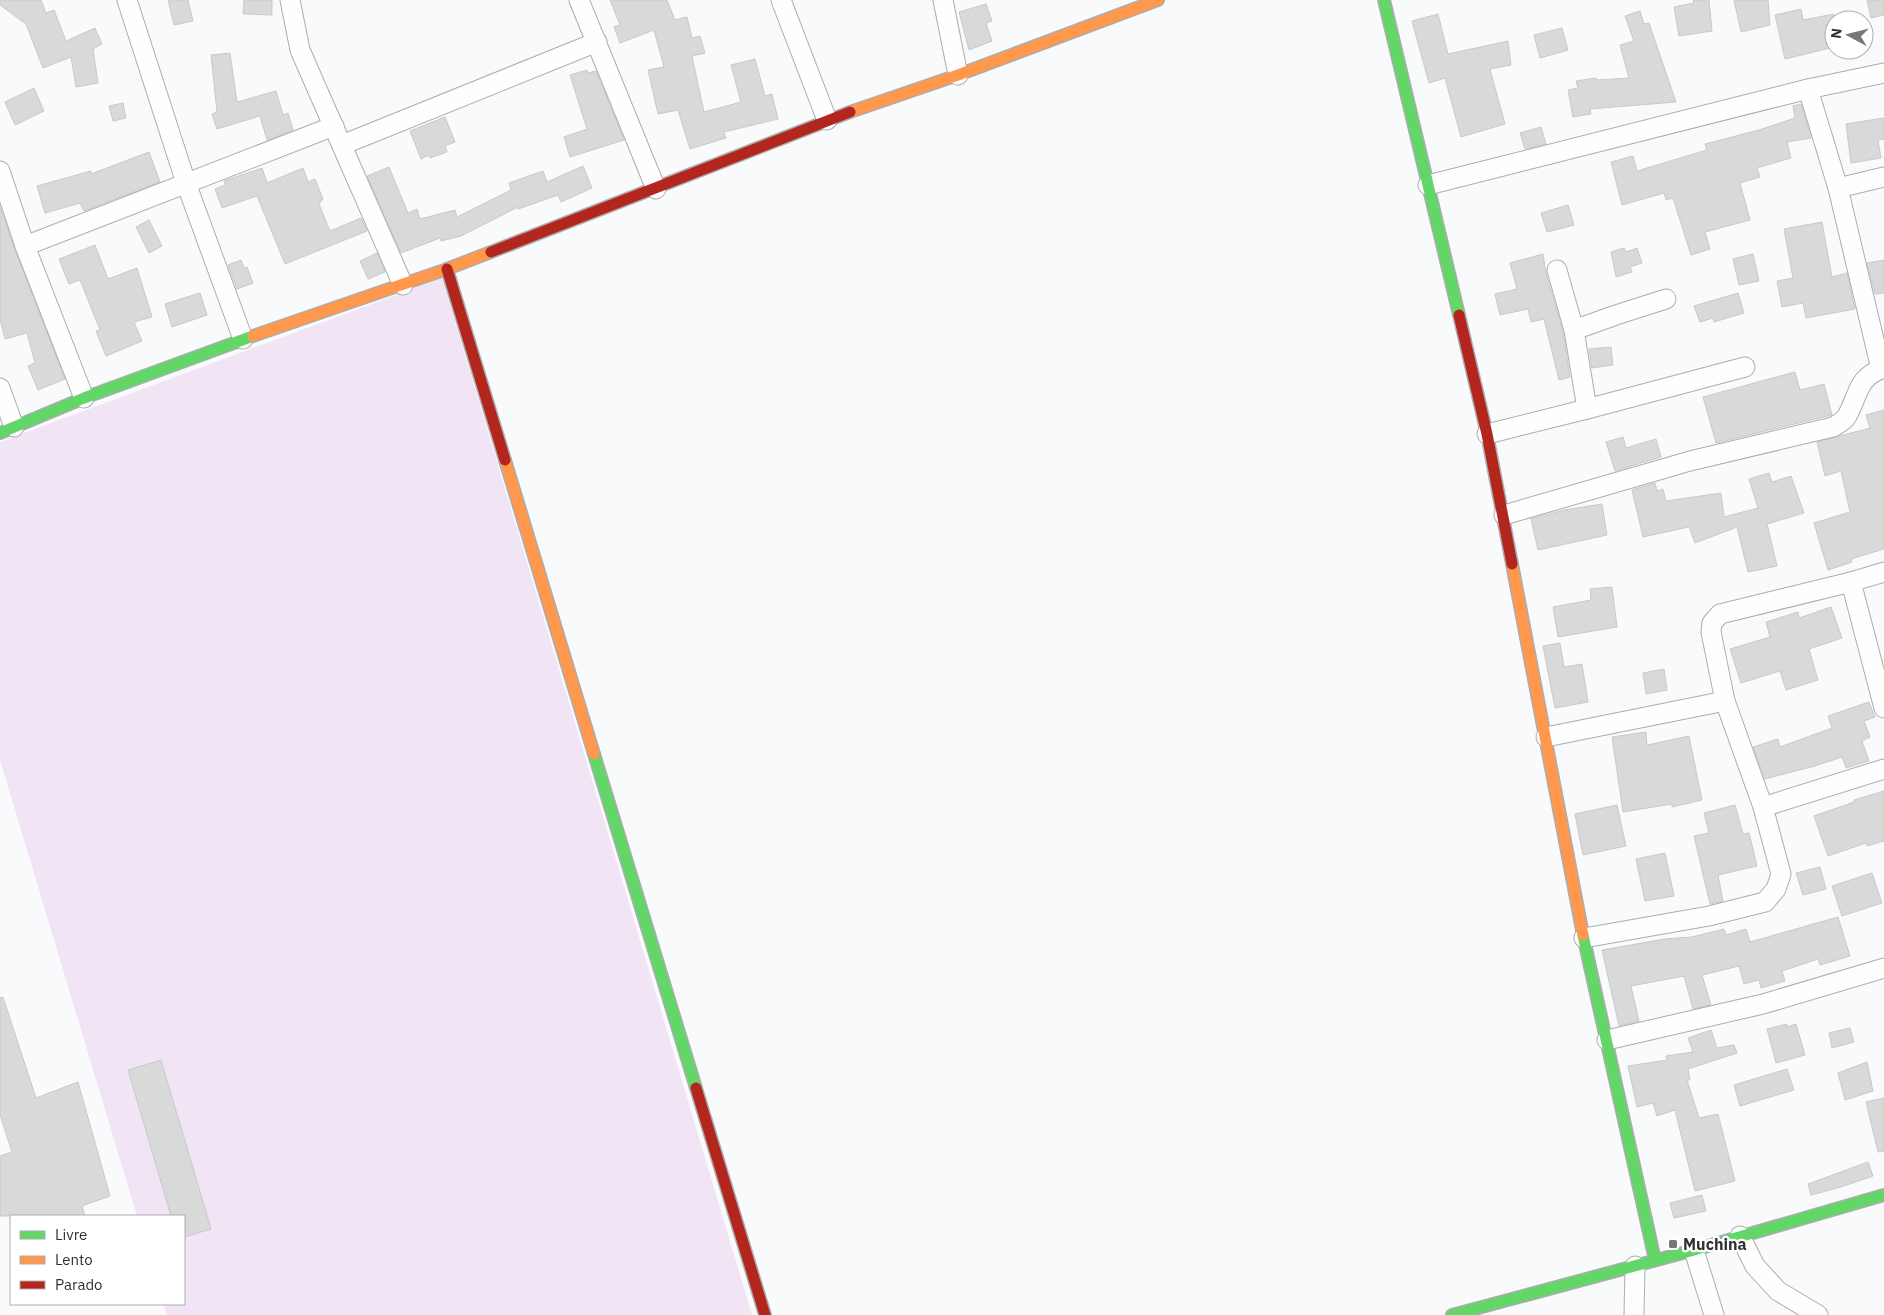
<svg xmlns="http://www.w3.org/2000/svg" width="1884" height="1315" viewBox="0 0 1884 1315" font-family="'IBM Plex Sans',sans-serif">
  <style>
    .green { fill: #f1e4f5 }
    .building { fill: #d8dada; stroke: #c7c9ca }
    .lines { fill: none; stroke-linecap: round; stroke-linejoin: round }
    .street-casing { stroke: #acadae; stroke-width: 21 }
    .fast-casing { stroke: #acadae; stroke-width: 14 }
    .slow-casing { stroke: #acadae; stroke-width: 14 }
    .jam-casing { stroke: #acadae; stroke-width: 14 }
    .street { stroke: #fefeff; stroke-width: 19 }
    .fast { stroke: #63d668; stroke-width: 11 }
    .slow { stroke: #ff974d; stroke-width: 11 }
    .jam { stroke: #b3261e; stroke-width: 11 }
    .poi-dot { fill: #767779; stroke: #fff; stroke-width: 2 }
    .labels { text-anchor: middle; stroke-width: 4.5; stroke-linejoin: round; paint-order: stroke }
    .poi-label { font-size: 16px; font-weight: bold; fill: #303132; stroke: #fff; text-anchor: start }
  </style>
  <rect width="100%" height="100%" fill="#f8fafc"/>
  <path class="green" d="M 442,278 L 752,1315 L 167,1315 L 163,1304 L 184,1304 L 184,1216 L 137,1216 L 0,760 L 0,442 Z"/>
  <g class="building">
    <path d="M 0,0 L 41,0 L 46,13 L 54,10 L 66,41 L 95,28 L 102,44 L 93,49 L 98,83 L 76,87 L 71,57 L 43,68 L 26,24 L 0,5 Z"/>
    <path d="M 168,0 L 188,0 L 193,21 L 174,25 Z"/>
    <path d="M 244,0 L 272,0 L 272,15 L 243,14 Z"/>
    <path d="M 610,0 L 667,0 L 675,20 L 687,17 L 692,38 L 700,36 L 705,53 L 692,56 L 704,112 L 741,102 L 731,65 L 755,59 L 765,96 L 772,94 L 778,119 L 724,132 L 726,138 L 690,149 L 678,110 L 658,114 L 648,70 L 664,67 L 654,30 L 620,43 L 614,27 L 620,25 Z"/>
    <path d="M 1693,0 L 1709,0 L 1712,31 L 1679,36 L 1674,7 L 1694,3 Z"/>
    <path d="M 1734,0 L 1768,0 L 1770,25 L 1741,32 Z"/>
    <path d="M 1867,0 L 1884,0 L 1884,15 L 1871,18 Z"/>
    <path d="M 986,4 L 992,21 L 986,23 L 992,41 L 969,50 L 959,12 Z"/>
    <path d="M 1801,9 L 1803,20 L 1834,14 L 1834,47 L 1785,59 L 1775,15 Z"/>
    <path d="M 1640,11 L 1644,24 L 1649,23 L 1676,102 L 1590,109 L 1591,114 L 1573,117 L 1568,90 L 1578,88 L 1576,81 L 1596,78 L 1597,80 L 1629,78 L 1620,45 L 1634,41 L 1625,16 Z"/>
    <path d="M 1438,14 L 1448,54 L 1508,41 L 1511,65 L 1490,69 L 1505,124 L 1461,137 L 1445,78 L 1429,83 L 1412,21 Z"/>
    <path d="M 1562,28 L 1568,50 L 1540,58 L 1534,35 Z"/>
    <path d="M 230,53 L 237,102 L 276,91 L 283,115 L 288,113 L 293,130 L 267,140 L 260,116 L 217,129 L 212,114 L 217,112 L 211,55 Z"/>
    <path d="M 587,70 L 588,73 L 596,71 L 624,140 L 570,157 L 564,137 L 587,129 L 570,75 Z"/>
    <path d="M 34,88 L 44,111 L 15,125 L 5,102 Z"/>
    <path d="M 123,103 L 126,118 L 113,121 L 109,106 Z"/>
    <path d="M 1801,104 L 1811,138 L 1787,142 L 1791,158 L 1757,168 L 1760,177 L 1740,183 L 1750,220 L 1705,232 L 1710,249 L 1691,255 L 1673,198 L 1666,200 L 1664,193 L 1622,205 L 1611,162 L 1633,156 L 1637,171 L 1707,150 L 1705,144 L 1759,130 L 1795,118 L 1793,106 Z"/>
    <path d="M 445,117 L 455,142 L 445,146 L 447,152 L 430,158 L 429,155 L 421,159 L 410,131 Z"/>
    <path d="M 1884,118 L 1884,139 L 1878,140 L 1881,158 L 1851,163 L 1846,124 Z"/>
    <path d="M 1541,127 L 1546,144 L 1525,149 L 1520,133 Z"/>
    <path d="M 149,152 L 160,182 L 84,211 L 80,203 L 45,213 L 37,186 L 91,171 L 91,174 Z"/>
    <path d="M 583,166 L 592,188 L 561,202 L 558,195 L 518,209 L 518,207 L 461,236 L 441,241 L 440,238 L 401,253 L 367,176 L 389,167 L 408,213 L 417,209 L 420,219 L 455,210 L 457,217 L 511,190 L 509,183 L 543,171 L 547,182 Z"/>
    <path d="M 262,168 L 267,183 L 303,168 L 308,182 L 315,179 L 323,199 L 319,204 L 330,231 L 361,218 L 367,231 L 285,264 L 257,196 L 222,208 L 215,189 L 225,185 L 224,181 Z"/>
    <path d="M 1568,205 L 1574,225 L 1547,232 L 1541,213 Z"/>
    <path d="M 0,207 L 15,250 L 65,379 L 38,390 L 28,366 L 35,363 L 27,333 L 5,339 L 0,319 Z"/>
    <path d="M 149,220 L 162,246 L 149,253 L 136,227 Z"/>
    <path d="M 1822,222 L 1832,277 L 1847,273 L 1855,309 L 1806,318 L 1803,303 L 1782,307 L 1777,281 L 1793,278 L 1784,229 Z"/>
    <path d="M 95,245 L 108,279 L 137,268 L 152,317 L 134,322 L 142,341 L 106,356 L 96,331 L 100,330 L 80,280 L 69,284 L 59,259 Z"/>
    <path d="M 1624,248 L 1626,252 L 1637,248 L 1642,263 L 1630,267 L 1632,272 L 1616,277 L 1611,252 Z"/>
    <path d="M 377,253 L 385,272 L 368,279 L 360,261 Z"/>
    <path d="M 1543,254 L 1546,273 L 1563,332 L 1570,377 L 1559,380 L 1544,319 L 1531,322 L 1528,309 L 1500,315 L 1495,294 L 1517,289 L 1510,263 Z"/>
    <path d="M 1753,254 L 1759,281 L 1739,285 L 1733,259 Z"/>
    <path d="M 241,260 L 244,268 L 247,267 L 253,283 L 237,289 L 228,265 Z"/>
    <path d="M 1884,260 L 1884,293 L 1875,294 L 1867,263 Z"/>
    <path d="M 200,293 L 207,315 L 172,327 L 165,304 Z"/>
    <path d="M 1738,293 L 1744,313 L 1714,322 L 1713,318 L 1700,322 L 1694,306 Z"/>
    <path d="M 1611,347 L 1613,365 L 1592,368 L 1589,349 Z"/>
    <path d="M 1795,372 L 1800,390 L 1824,384 L 1832,415 L 1716,443 L 1703,397 Z"/>
    <path d="M 1884,410 L 1884,549 L 1851,559 L 1852,562 L 1828,570 L 1814,523 L 1850,512 L 1841,471 L 1825,476 L 1817,442 L 1870,428 L 1866,415 Z"/>
    <path d="M 1623,437 L 1626,448 L 1656,439 L 1661,457 L 1615,471 L 1606,442 Z"/>
    <path d="M 1769,473 L 1772,482 L 1791,476 L 1804,513 L 1767,524 L 1777,566 L 1748,572 L 1737,527 L 1695,543 L 1689,527 L 1643,537 L 1632,490 L 1655,483 L 1657,491 L 1663,489 L 1666,501 L 1721,493 L 1724,517 L 1758,508 L 1749,479 Z"/>
    <path d="M 1602,504 L 1607,535 L 1538,550 L 1531,519 L 1564,510 Z"/>
    <path d="M 1612,587 L 1617,627 L 1558,637 L 1553,607 L 1591,600 L 1590,589 Z"/>
    <path d="M 1831,607 L 1842,638 L 1809,649 L 1818,680 L 1786,690 L 1780,671 L 1741,683 L 1730,649 L 1770,637 L 1766,622 L 1798,612 L 1799,618 Z"/>
    <path d="M 1560,643 L 1564,667 L 1582,664 L 1588,702 L 1555,708 L 1543,646 Z"/>
    <path d="M 1664,669 L 1667,690 L 1646,694 L 1643,673 Z"/>
    <path d="M 1869,702 L 1875,717 L 1864,721 L 1870,737 L 1862,741 L 1869,761 L 1846,768 L 1842,757 L 1815,766 L 1765,779 L 1753,747 L 1778,739 L 1780,747 L 1832,728 L 1828,716 Z"/>
    <path d="M 1646,732 L 1647,745 L 1689,736 L 1702,800 L 1672,807 L 1672,804 L 1623,812 L 1612,737 Z"/>
    <path d="M 1884,791 L 1884,841 L 1867,846 L 1866,843 L 1828,856 L 1814,816 L 1854,802 L 1854,800 Z"/>
    <path d="M 1617,805 L 1626,846 L 1583,855 L 1575,814 Z"/>
    <path d="M 1735,805 L 1743,834 L 1749,833 L 1757,866 L 1718,875 L 1723,901 L 1710,904 L 1694,836 L 1709,833 L 1704,813 Z"/>
    <path d="M 1665,853 L 1674,896 L 1645,901 L 1636,859 Z"/>
    <path d="M 1820,867 L 1826,889 L 1803,895 L 1796,873 Z"/>
    <path d="M 1872,873 L 1882,903 L 1842,916 L 1832,886 Z"/>
    <path d="M 1838,917 L 1850,956 L 1820,965 L 1818,959 L 1782,971 L 1785,981 L 1761,988 L 1759,980 L 1744,984 L 1739,966 L 1702,975 L 1711,1005 L 1693,1009 L 1684,976 L 1631,986 L 1639,1021 L 1619,1026 L 1602,950 L 1665,939 L 1692,937 L 1724,929 L 1726,935 L 1746,929 L 1750,942 Z"/>
    <path d="M 3,997 L 36,1098 L 78,1082 L 110,1196 L 82,1206 L 85,1216 L 0,1216 L 0,1156 L 12,1152 L 0,1115 L 0,998 Z"/>
    <path d="M 1787,1024 L 1787,1027 L 1796,1024 L 1805,1055 L 1776,1063 L 1767,1029 Z"/>
    <path d="M 1850,1028 L 1854,1042 L 1832,1048 L 1829,1033 Z"/>
    <path d="M 1711,1030 L 1717,1048 L 1734,1045 L 1737,1053 L 1688,1069 L 1690,1080 L 1687,1080 L 1699,1118 L 1718,1114 L 1735,1181 L 1695,1191 L 1675,1110 L 1657,1116 L 1653,1103 L 1637,1107 L 1628,1066 L 1667,1060 L 1666,1056 L 1693,1052 L 1688,1038 Z"/>
    <path d="M 161,1060 L 211,1229 L 184,1237 L 184,1216 L 171,1216 L 128,1070 Z"/>
    <path d="M 1867,1062 L 1873,1091 L 1845,1100 L 1838,1073 Z"/>
    <path d="M 1787,1069 L 1794,1090 L 1740,1106 L 1734,1085 Z"/>
    <path d="M 1884,1098 L 1884,1151 L 1878,1152 L 1866,1102 Z"/>
    <path d="M 1868,1162 L 1873,1176 L 1841,1187 L 1811,1195 L 1808,1184 Z"/>
    <path d="M 1702,1195 L 1706,1211 L 1674,1218 L 1670,1203 Z"/>
  </g>
  <g class="lines">
    <g class="street-casing">
      <g id="street">
        <path d="M 127,0 L 186,183 L 243,339"/>
        <path d="M 290,0 L 300,50 L 403,285"/>
        <path d="M 579,0 L 656,189"/>
        <path d="M 781,0 L 827,120"/>
        <path d="M 943,0 L 958,75"/>
        <path d="M 1808,89 L 1838,188 L 1881,369"/>
        <path d="M 342,145 L 597,42"/>
        <path d="M 0,171 L 25,246 L 84,398"/>
        <path d="M 1428,185 L 1808,89 L 1884,73"/>
        <path d="M 1838,188 L 1884,177"/>
        <path d="M 25,246 L 334,126"/>
        <path d="M 1574,330 L 1616,315 L 1666,299"/>
        <path d="M 0,388 L 14,427"/>
        <path d="M 1587,409 L 1745,367"/>
        <path d="M 1487,434 L 1587,409 L 1574,330 L 1557,270"/>
        <path d="M 1504,515 L 1690,461 L 1833,427 C 1838,424 1846,420 1848,414 C 1859,394 1857,377 1884,368"/>
        <path d="M 1851,582 L 1884,708"/>
        <path d="M 1546,737 L 1725,701"/>
        <path d="M 1763,807 L 1884,769"/>
        <path d="M 1584,938 L 1709,916 L 1765,902 L 1776,889 L 1781,874 L 1763,807 L 1725,701 L 1711,632 L 1712,623 L 1720,614 L 1851,582 L 1884,572"/>
        <path d="M 1607,1040 L 1763,1004 L 1884,968"/>
        <path d="M 1740,1236 L 1755,1266 L 1778,1291 L 1818,1315"/>
        <path d="M 1694,1250 L 1714,1315"/>
        <path d="M 1634,1315 L 1635,1266"/>
      </g>
    </g>
    <g class="fast-casing">
      <g id="fast">
        <path d="M 1384,0 L 1459,315"/>
        <path d="M 0,433 L 84,398 L 253,336"/>
        <path d="M 594,754 L 696,1088"/>
        <path d="M 1583,935 L 1655,1260"/>
        <path d="M 1452,1315 L 1694,1250 L 1884,1195"/>
      </g>
    </g>
    <g class="slow-casing">
      <g id="slow">
        <path d="M 850,112 L 958,75 L 1158,0"/>
        <path d="M 253,336 L 447,269 L 491,252"/>
        <path d="M 505,460 L 594,754"/>
        <path d="M 1512,564 L 1583,935"/>
      </g>
    </g>
    <g class="jam-casing">
      <g id="jam">
        <path d="M 491,252 L 850,112"/>
        <path d="M 447,269 L 505,460"/>
        <path d="M 1459,315 L 1487,434 L 1512,564"/>
        <path d="M 696,1088 L 765,1315"/>
      </g>
    </g>
    <use href="#street" class="street"/>
    <use href="#fast" class="fast"/>
    <use href="#slow" class="slow"/>
    <use href="#jam" class="jam"/>
  </g>
  <rect class="poi-dot" x="1668" y="1239" width="10" height="10" rx="2.5"/>
  <g class="labels">
    <g class="poi-label">
      <text x="1683" y="1250">Muchina</text>
    </g>
  </g>
  <rect x="10" y="1215" width="175" height="90" fill="#ffffff" stroke="#acadad"/>
  <rect x="20" y="1231" width="25" height="8" fill="#63d668" stroke="#acadad"/>
  <text x="55" y="1240" font-size="15" fill="#303132">Livre</text>
  <rect x="20" y="1256" width="25" height="8" fill="#ff974d" stroke="#acadad"/>
  <text x="55" y="1265" font-size="15" fill="#303132">Lento</text>
  <rect x="20" y="1281" width="25" height="8" fill="#b3261e" stroke="#acadad"/>
  <text x="55" y="1290" font-size="15" fill="#303132">Parado</text>
  <g transform="translate(1849 35) rotate(277)"><circle r="24" fill="#ffffff" stroke="#acadad"/>
  <path d="M0-4L9 19L0 12L-9 19Z" fill="#767779"/>
  <text y="-8" font-size="14" font-weight="bold" text-anchor="middle" fill="#303132">N</text>
  </g>
</svg>
